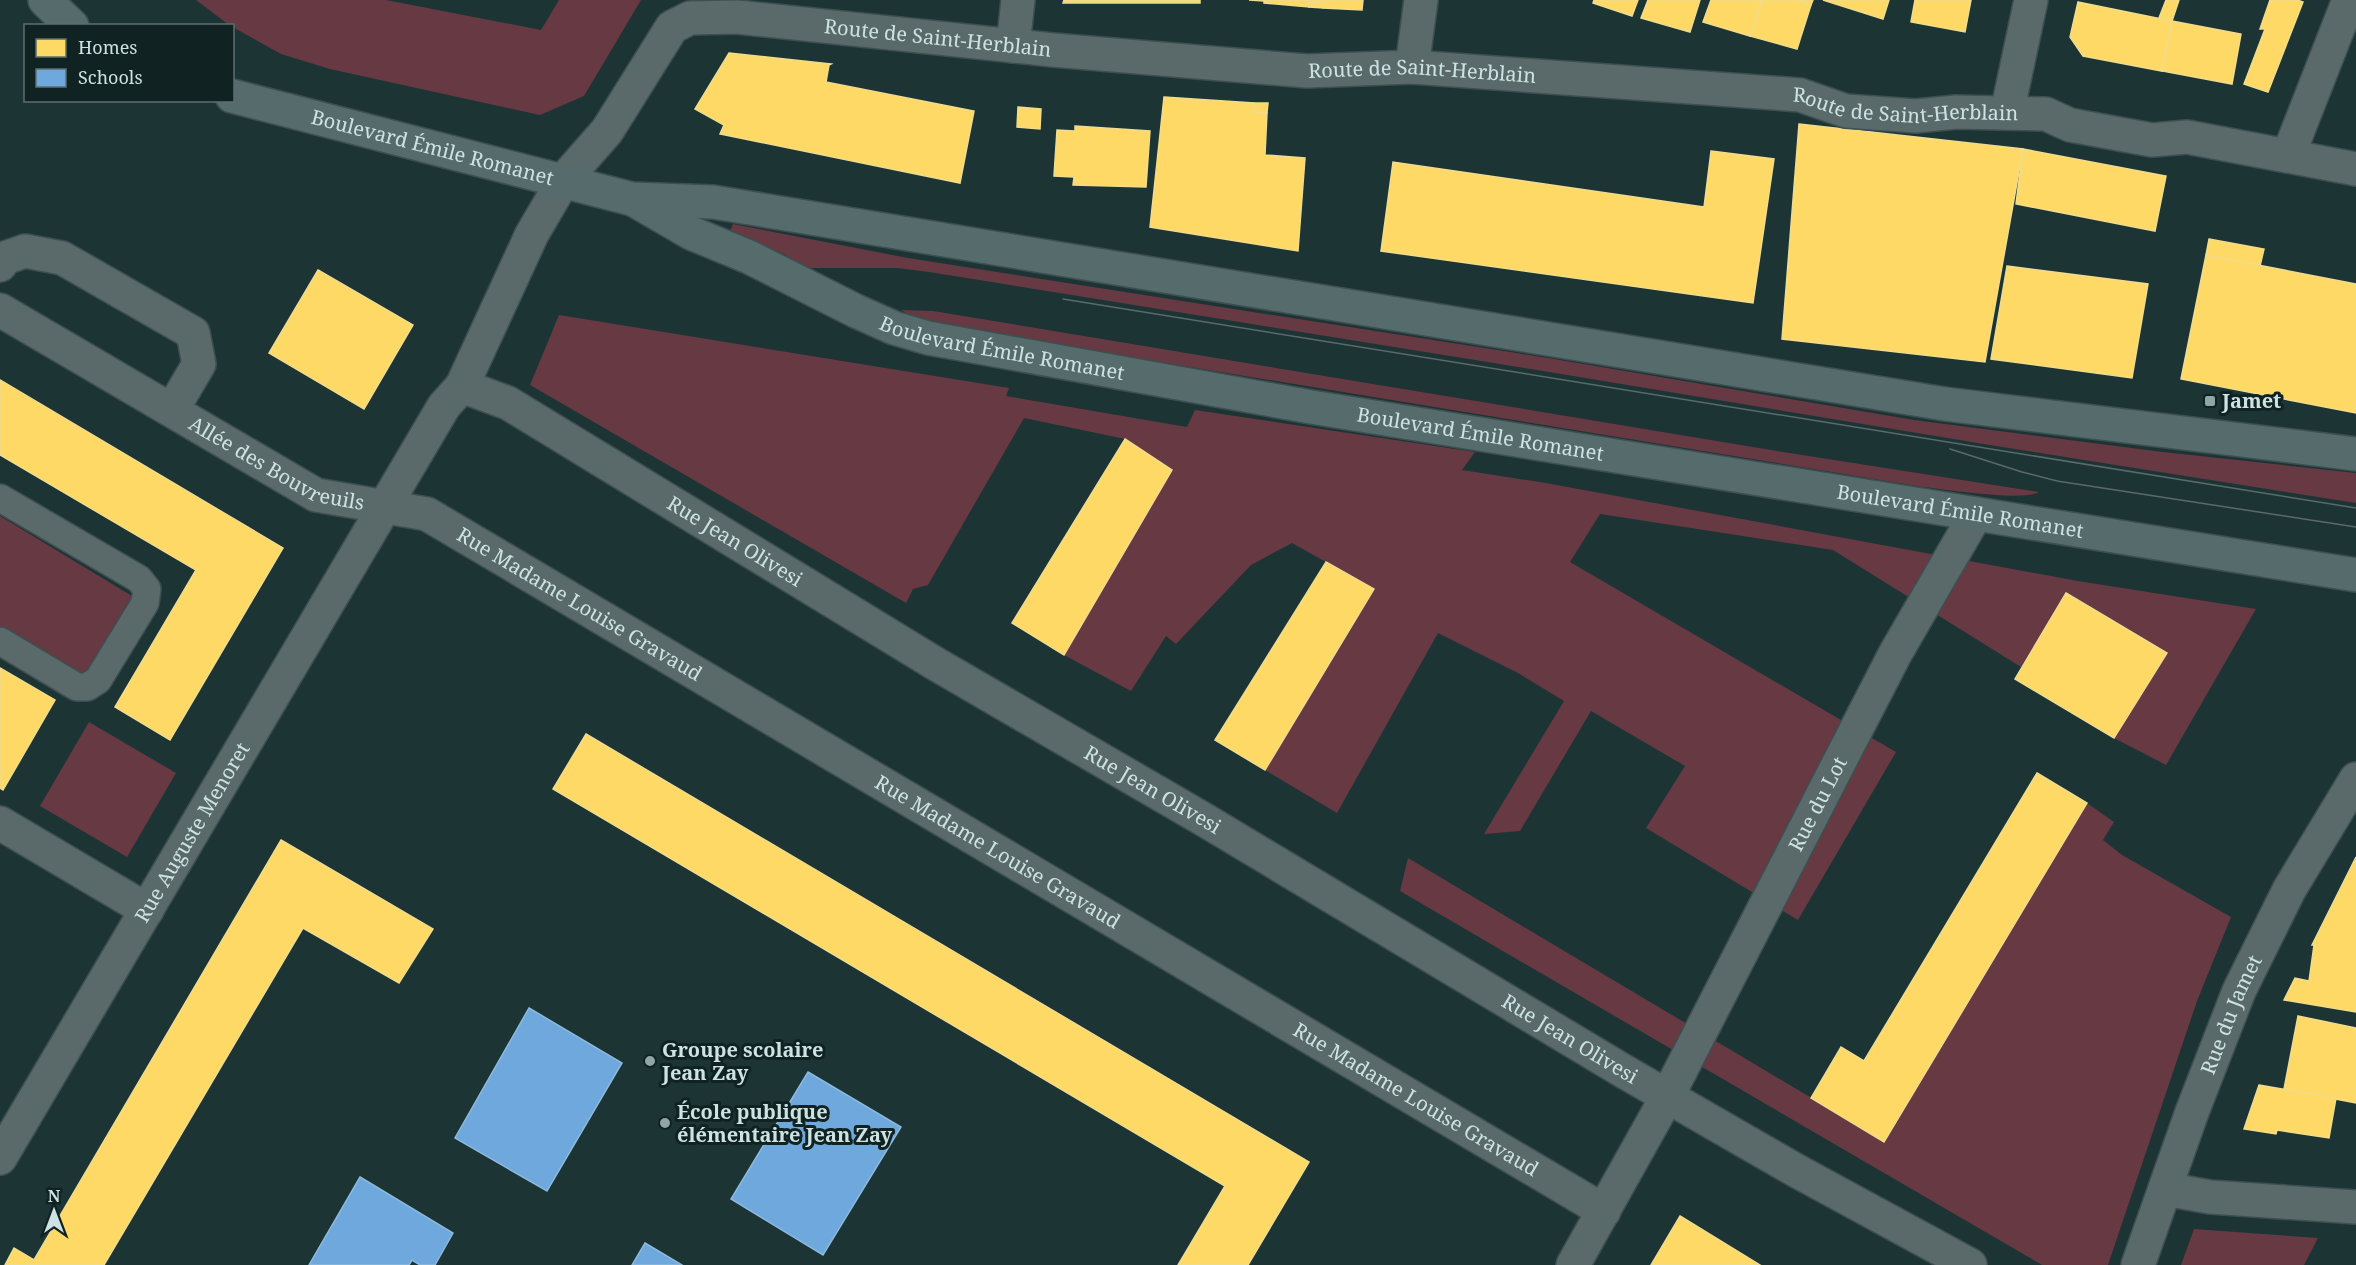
<svg xmlns="http://www.w3.org/2000/svg" width="2356" height="1265" viewBox="0 0 2356 1265" font-family="'Noto Serif',serif">
  <style>
    .green { fill: #663943 }
    .homes { fill: #ffd966; stroke: #f0dc8c; stroke-width: 1.5 }
    .schools { fill: #6fa8dc; stroke: #8bbade; stroke-width: 1.5 }
    .lines { fill: none; stroke-linecap: round; stroke-linejoin: round }
    .pedestrian-casing { stroke: #3d4f50; stroke-width: 30 }
    .minor-casing { stroke: #3d4f50; stroke-width: 36 }
    .primary-casing { stroke: #3d4f50; stroke-width: 36 }
    .pedestrian { stroke: #5a6a6b; stroke-width: 27 }
    .minor { stroke: #5a6a6b; stroke-width: 33 }
    .primary { stroke: #556b6c; stroke-width: 33 }
    .tram { stroke: #596a6b; stroke-width: 1.5 }
    .poi-dot { fill: #8fa6a6; stroke: #102222; stroke-width: 2 }
    .labels { text-anchor: middle; stroke-width: 6; stroke-linejoin: round; paint-order: stroke }
    .street-label { font-size: 20px; fill: #cde3e3; stroke: #102222 }
    .poi-label { font-size: 20px; font-weight: bold; fill: #cde3e3; stroke: #102222; text-anchor: start }
  </style>
  <rect width="100%" height="100%" fill="#1d3435"/>
  <g class="green">
    <path d="M 196,0 L 386,0 L 541,30 L 559,0 L 641,0 L 584,96 L 540,115 L 330,69 L 281,54 L 229,25 Z"/>
    <path d="M 733,224 L 908,258 L 1548,358 L 1914,420 L 2163,452 L 2356,473 L 2356,503 L 1996,446 L 1537,370 L 929,272 L 897,268 L 806,268 L 784,254 L 729,233 Z"/>
    <path d="M 901,310 L 933,311 L 1783,452 L 2039,492 C 2025,502 1943,489 1923,487 L 970,331 L 918,320 Z"/>
    <path d="M 559,315 L 1009,388 L 1006,396 L 1187,427 L 1195,410 L 1475,452 L 1462,470 L 1546,483 L 2078,581 L 2256,609 L 2166,765 L 2114,738 L 2167,653 L 2066,593 L 2021,667 L 1833,550 L 1600,514 L 1570,562 L 1896,752 L 1798,920 L 1646,828 L 1685,766 L 1591,711 L 1520,831 L 1484,834 L 1564,701 L 1518,673 L 1438,633 L 1337,813 L 1265,770 L 1374,589 L 1292,543 L 1251,565 L 1176,644 L 1166,636 L 1131,691 L 1064,655 L 1172,470 L 1125,439 L 1024,418 L 928,585 L 913,589 L 906,603 L 530,385 Z"/>
    <path d="M 0,516 L 132,596 L 84,676 L 0,626 Z"/>
    <path d="M 89,722 L 176,773 L 127,857 L 40,806 Z"/>
    <path d="M 2087,803 L 2114,822 L 2103,840 L 2122,855 L 2231,917 L 2197,1001 L 2108,1265 L 2042,1265 L 1400,891 L 1408,858 L 1884,1141 Z"/>
    <path d="M 2194,1229 L 2318,1238 L 2304,1265 L 2181,1265 Z"/>
  </g>
  <g class="homes">
    <path d="M 1064,0 L 1200,0 L 1200,3 L 1063,3 Z"/>
    <path d="M 1249,0 L 1363,0 L 1362,10 L 1323,8 L 1323,3 L 1309,2 L 1309,7 L 1264,3 L 1264,1 Z"/>
    <path d="M 1594,0 L 1638,0 L 1632,16 L 1593,3 Z"/>
    <path d="M 1648,0 L 1700,0 L 1690,32 L 1641,18 Z"/>
    <path d="M 1711,0 L 1762,0 L 1750,36 L 1703,22 Z"/>
    <path d="M 1762,0 L 1797,0 L 1811,5 L 1797,49 L 1750,36 Z"/>
    <path d="M 1797,0 L 1813,0 L 1811,5 Z"/>
    <path d="M 1823,0 L 1889,0 L 1883,19 Z"/>
    <path d="M 1915,0 L 1971,0 L 1965,32 L 1911,22 Z"/>
    <path d="M 2166,0 L 2179,0 L 2172,21 L 2159,18 Z"/>
    <path d="M 2270,0 L 2297,0 L 2303,2 L 2268,92 L 2244,84 L 2265,29 L 2260,29 Z"/>
    <path d="M 1309,2 L 1323,3 L 1323,8 L 1309,7 Z"/>
    <path d="M 2078,2 L 2172,21 L 2162,71 L 2083,56 L 2070,37 Z"/>
    <path d="M 2172,21 L 2241,34 L 2232,84 L 2162,71 Z"/>
    <path d="M 729,53 L 831,64 L 829,65 L 826,82 L 974,111 L 960,183 L 720,134 L 724,125 L 695,109 Z"/>
    <path d="M 1164,97 L 1254,103 L 1254,112 L 1267,113 L 1265,155 L 1305,158 L 1298,251 L 1150,227 Z"/>
    <path d="M 1254,103 L 1268,103 L 1267,113 L 1254,112 Z"/>
    <path d="M 1018,107 L 1041,109 L 1040,129 L 1017,127 Z"/>
    <path d="M 1799,124 L 2023,149 L 1985,362 L 1782,339 Z"/>
    <path d="M 1075,126 L 1150,131 L 1146,187 L 1073,185 L 1074,177 L 1054,176 L 1057,130 L 1075,131 Z"/>
    <path d="M 2023,149 L 2166,176 L 2155,231 L 2016,204 Z"/>
    <path d="M 1711,151 L 1774,159 L 1753,303 L 1381,251 L 1393,162 L 1704,207 Z"/>
    <path d="M 2209,239 L 2264,249 L 2260,266 L 2206,255 Z"/>
    <path d="M 2206,255 L 2356,284 L 2356,413 L 2181,379 Z"/>
    <path d="M 2007,266 L 2148,284 L 2132,378 L 1991,359 Z"/>
    <path d="M 318,270 L 413,325 L 364,409 L 269,353 Z"/>
    <path d="M 0,380 L 283,548 L 170,740 L 115,707 L 196,570 L 0,455 Z"/>
    <path d="M 1125,439 L 1172,470 L 1064,655 L 1012,623 Z"/>
    <path d="M 1326,562 L 1374,589 L 1265,770 L 1215,740 Z"/>
    <path d="M 2066,593 L 2167,653 L 2114,738 L 2015,679 Z"/>
    <path d="M 0,668 L 55,700 L 3,790 L 0,788 Z"/>
    <path d="M 586,734 L 1309,1162 L 1248,1265 L 1178,1265 L 1225,1186 L 553,789 Z"/>
    <path d="M 2037,773 L 2087,803 L 1884,1142 L 1811,1098 L 1841,1047 L 1864,1061 Z"/>
    <path d="M 281,840 L 433,929 L 399,983 L 303,928 L 104,1265 L 5,1265 L 14,1248 L 34,1260 Z"/>
    <path d="M 2356,857 L 2356,1012 L 2284,1000 L 2295,978 L 2309,981 L 2314,945 L 2312,945 Z"/>
    <path d="M 2298,1016 L 2356,1028 L 2356,1103 L 2284,1089 Z"/>
    <path d="M 2259,1085 L 2336,1098 L 2329,1138 L 2277,1130 L 2276,1134 L 2244,1129 Z"/>
    <path d="M 1680,1216 L 1760,1265 L 1651,1265 Z"/>
  </g>
  <g class="schools">
    <path d="M 529,1008 L 622,1063 L 547,1191 L 455,1138 Z"/>
    <path d="M 808,1072 L 901,1127 L 823,1255 L 731,1199 Z"/>
    <path d="M 360,1177 L 453,1233 L 435,1265 L 420,1265 L 412,1260 L 409,1265 L 309,1265 Z"/>
    <path d="M 645,1243 L 682,1265 L 632,1265 Z"/>
  </g>
  <g class="lines">
    <g class="pedestrian-casing">
      <path id="pedestrian" d="M 0,498 L 139,579 L 147,589 L 145,603 L 98,680 L 87,687 L 77,687 L 0,641"/>
    </g>
    <g class="minor-casing">
      <g id="minor">
        <path d="M 1013,46 L 1018,0"/>
        <path d="M 1412,67 L 1421,0"/>
        <path d="M 2007,113 L 2031,0"/>
        <path d="M 2288,156 L 2349,0"/>
        <path d="M 0,265 L 5,258 L 25,251 L 62,258 L 193,333 L 199,364 L 172,410"/>
        <path id="s1" d="M 0,310 L 316,495 L 427,514 L 1604,1211"/>
        <path id="s2" d="M 462,386 L 532,234 L 563,181 L 607,131 L 672,27 L 690,18 L 737,17 L 1053,50 L 1307,71 L 1412,67 L 1800,95 L 1846,111 L 1916,116 L 1956,112 L 2046,114 L 2070,125 L 2152,140 L 2187,137 L 2356,169"/>
        <path d="M 0,823 L 147,910"/>
        <path id="s3" d="M 0,1158 L 444,406 L 462,386 L 508,403 L 936,664 L 1203,819 L 1625,1072 L 1797,1171 L 1970,1265"/>
        <path d="M 2165,1189 L 2210,1197 L 2356,1207"/>
        <path id="s4" d="M 1573,1265 L 1667,1097 L 1895,654 L 1976,514"/>
        <path id="s5" d="M 2138,1265 L 2192,1112 L 2239,991 L 2289,890 L 2356,779"/>
      </g>
    </g>
    <g class="primary-casing">
      <g id="primary">
        <path d="M 45,0 L 72,26"/>
        <path id="s6" d="M 232,96 L 632,199 L 713,202 L 1945,404 L 2356,454"/>
        <path id="s7" d="M 636,201 L 691,233 L 749,257 L 856,311 L 894,328 L 928,338 L 1311,407 L 2356,575"/>
      </g>
    </g>
    <use href="#pedestrian" class="pedestrian"/>
    <use href="#minor" class="minor"/>
    <use href="#primary" class="primary"/>
    <g class="tram">
      <path d="M 1063,299 L 2356,508"/>
      <path d="M 1950,449 L 2022,472 L 2057,481 L 2356,527"/>
    </g>
  </g>
  <g class="poi-dot">
    <rect x="2204" y="395" width="12" height="12" rx="3"/>
    <circle cx="650" cy="1061" r="6"/>
    <circle cx="665" cy="1123" r="6"/>
  </g>
  <g class="labels">
    <g class="street-label">
      <text dy="7" stroke="none"><textPath href="#s2" startOffset="687">Route de Saint-Herblain</textPath></text>
      <text dy="7" stroke="none"><textPath href="#s2" startOffset="1173">Route de Saint-Herblain</textPath></text>
      <text dy="7" stroke="none"><textPath href="#s2" startOffset="1659">Route de Saint-Herblain</textPath></text>
      <text dy="7" stroke="none"><textPath href="#s6" startOffset="207">Boulevard Émile Romanet</textPath></text>
      <text dy="7" stroke="none"><textPath href="#s7" startOffset="398">Boulevard Émile Romanet</textPath></text>
      <text dy="7" stroke="none"><textPath href="#s7" startOffset="884">Boulevard Émile Romanet</textPath></text>
      <text dy="7" stroke="none"><textPath href="#s1" startOffset="318">Allée des Bouvreuils</textPath></text>
      <text dy="7" stroke="none"><textPath href="#s7" startOffset="1370">Boulevard Émile Romanet</textPath></text>
      <text dy="7" stroke="none"><textPath href="#s3" startOffset="1215">Rue Jean Olivesi</textPath></text>
      <text dy="7" stroke="none"><textPath href="#s1" startOffset="656">Rue Madame Louise Gravaud</textPath></text>
      <text dy="7" stroke="none"><textPath href="#s3" startOffset="1701">Rue Jean Olivesi</textPath></text>
      <text dy="7" stroke="none"><textPath href="#s4" startOffset="522">Rue du Lot</textPath></text>
      <text dy="7" stroke="none"><textPath href="#s3" startOffset="378">Rue Auguste Menoret</textPath></text>
      <text dy="7" stroke="none"><textPath href="#s1" startOffset="1142">Rue Madame Louise Gravaud</textPath></text>
      <text dy="7" stroke="none"><textPath href="#s5" startOffset="267">Rue du Jamet</textPath></text>
      <text dy="7" stroke="none"><textPath href="#s3" startOffset="2187">Rue Jean Olivesi</textPath></text>
      <text dy="7" stroke="none"><textPath href="#s1" startOffset="1628">Rue Madame Louise Gravaud</textPath></text>
    </g>
    <g class="poi-label">
      <text x="2222" y="408">Jamet</text>
      <text x="662" y="1057">Groupe scolaire<tspan x="662" dy="23">Jean Zay</tspan></text>
      <text x="677" y="1119">École publique<tspan x="677" dy="23">élémentaire Jean Zay</tspan></text>
    </g>
  </g>
  <rect x="24" y="24" width="210" height="78" fill="#102222" stroke="#5c6f6f" stroke-width="1.5"/>
  <rect x="36" y="39" width="30" height="18" fill="#ffd966" stroke="#5c6f6f" stroke-width="1.5"/>
  <text x="78" y="54" font-size="18" fill="#cde3e3">Homes</text>
  <rect x="36" y="69" width="30" height="18" fill="#6fa8dc" stroke="#5c6f6f" stroke-width="1.5"/>
  <text x="78" y="84" font-size="18" fill="#cde3e3">Schools</text>
  <g transform="translate(54 1211)" stroke="#102222" stroke-width="4.5" paint-order="stroke">
  <path d="M0-4.5L10 22L0 15L-10 22Z" fill="#cde3e3"/>
  <text y="-9" font-size="16" font-weight="bold" text-anchor="middle" fill="#cde3e3">N</text>
  </g>
</svg>
